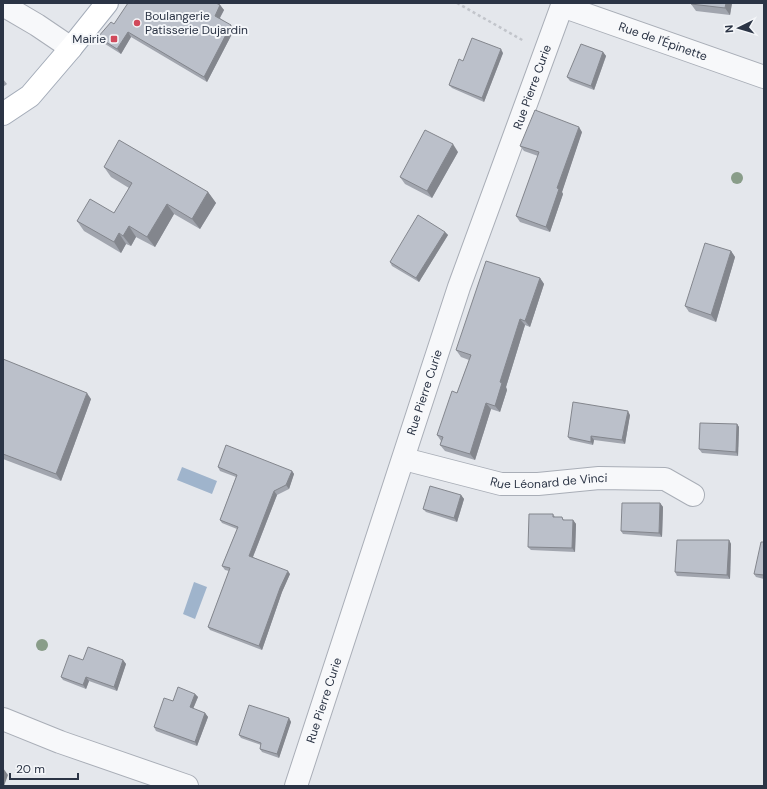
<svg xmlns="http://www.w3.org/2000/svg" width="767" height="789" viewBox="0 0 767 789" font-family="'DM Sans',sans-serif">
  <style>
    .water { fill: #9fb4cc }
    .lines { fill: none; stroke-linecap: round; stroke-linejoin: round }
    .minor-casing { stroke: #a9aeb7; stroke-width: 24 }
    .major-casing { stroke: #a3abb8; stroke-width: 24 }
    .path { stroke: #c2c5cb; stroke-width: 2.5; stroke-dasharray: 3 3; stroke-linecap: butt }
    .minor { stroke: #f7f8fa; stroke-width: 22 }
    .major { stroke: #fff; stroke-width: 22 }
    .tree { fill: #899d89 }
    .wall { fill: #a1a5ae }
    .shaded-wall { fill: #83868d }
    .building { fill: #bbc0ca; stroke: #83868d }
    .poi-dot { fill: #d1495b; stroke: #f4f6f9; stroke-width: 1.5 }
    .labels { text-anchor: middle; stroke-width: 4; stroke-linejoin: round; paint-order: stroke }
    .poi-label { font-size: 12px; fill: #2b3445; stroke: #f4f6f9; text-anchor: start }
    .street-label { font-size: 12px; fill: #2b3445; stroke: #f4f6f9 }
  </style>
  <rect width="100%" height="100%" fill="#e4e7ec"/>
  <g class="water">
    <path d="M 182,467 L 217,481 L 212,494 L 177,480 Z"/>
    <path d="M 194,582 L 207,587 L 195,619 L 183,614 Z"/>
  </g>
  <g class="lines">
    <g class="minor-casing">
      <g id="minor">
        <path d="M 3,5 L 37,25 L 71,48"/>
        <path id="s1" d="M 562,6 L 764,77"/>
        <path id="s2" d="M 404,459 L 501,484 L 538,484 L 599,478 L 665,479 L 693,495"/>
        <path d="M 3,719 L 60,742 L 187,786"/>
        <path id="s3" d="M 296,786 L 459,287 L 563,3"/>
      </g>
    </g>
    <g class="major-casing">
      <path id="major" d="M 3,114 L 30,96 L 71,48 L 107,3"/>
    </g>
    <path class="path" d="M 457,3 L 524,41"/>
    <use href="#minor" class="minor"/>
    <use href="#major" class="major"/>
  </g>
  <g class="tree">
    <circle cx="737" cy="178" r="6"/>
    <circle cx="42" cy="645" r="6"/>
  </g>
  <g class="wall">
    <path d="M 691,3 L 732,3 L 730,15 L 696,11 L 691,4 Z"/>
    <path d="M 220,5 L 224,10 L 220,18 L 234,30 L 207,82 L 131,37 L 121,54 L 102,42 L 98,37 L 114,24 Z"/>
    <path d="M 603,52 L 606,56 L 594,90 L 570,81 L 567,77 Z"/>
    <path d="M 503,53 L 484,102 L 452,88 L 449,85 L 463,61 Z"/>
    <path d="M 3,79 L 7,84 L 3,87 Z"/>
    <path d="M 582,132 L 562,192 L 563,194 L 550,232 L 520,222 L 516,216 L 538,156 L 524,151 L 520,146 Z"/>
    <path d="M 458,152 L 432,198 L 405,184 L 400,177 Z"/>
    <path d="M 104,167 L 208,192 L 216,203 L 200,229 L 174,214 L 155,247 L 136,237 L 131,246 L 126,244 L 121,253 L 84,231 L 77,221 L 114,213 L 129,188 L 111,177 Z"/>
    <path d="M 445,232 L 448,235 L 419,282 L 392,266 L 390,262 Z"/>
    <path d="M 731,251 L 735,257 L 716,322 L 689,312 L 685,306 Z"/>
    <path d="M 540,278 L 544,284 L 530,327 L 525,325 L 506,387 L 507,390 L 500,412 L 491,409 L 475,460 L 445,451 L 440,445 L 441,441 L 437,435 L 457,393 L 469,360 L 461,357 L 456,350 Z"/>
    <path d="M 3,359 L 91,399 L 61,481 L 3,459 Z"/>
    <path d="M 630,415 L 625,444 L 594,440 L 593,445 L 570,440 L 568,437 Z"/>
    <path d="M 737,424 L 739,427 L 738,456 L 702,453 L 699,449 Z"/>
    <path d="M 218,467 L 292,471 L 294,474 L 289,489 L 277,495 L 253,557 L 290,574 L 282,592 L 262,650 L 210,630 L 208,627 L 229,571 L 225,570 L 222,566 L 237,529 L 222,523 L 220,520 L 236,477 L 220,471 Z"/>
    <path d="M 461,495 L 464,499 L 457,522 L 426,512 L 423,509 Z"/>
    <path d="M 660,503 L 663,507 L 662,537 L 623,534 L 621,531 Z"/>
    <path d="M 553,514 L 555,517 L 565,520 L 573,520 L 576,524 L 575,552 L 531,550 L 528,547 Z"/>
    <path d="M 729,540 L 731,544 L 730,579 L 677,576 L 675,572 Z"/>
    <path d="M 764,542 L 764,579 L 756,577 L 754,574 Z"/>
    <path d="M 83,660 L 123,660 L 126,664 L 117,691 L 89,681 L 86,689 L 63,680 L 61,677 Z"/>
    <path d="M 195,694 L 198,697 L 193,709 L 205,713 L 208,717 L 197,746 L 156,731 L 154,727 L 173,701 Z"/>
    <path d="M 289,718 L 291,722 L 279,758 L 262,752 L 260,749 L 261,745 L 241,738 L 239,735 Z"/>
  </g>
  <g class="shaded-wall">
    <path d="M 726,3 L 732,3 L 730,15 L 725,8 Z"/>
    <path d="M 220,5 L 224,10 L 218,21 L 215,16 Z"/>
    <path d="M 231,25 L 234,30 L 207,82 L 204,77 Z"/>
    <path d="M 128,32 L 131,37 L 121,54 L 117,49 Z"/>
    <path d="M 501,49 L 503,53 L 484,102 L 482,98 Z"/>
    <path d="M 603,52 L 606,56 L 594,90 L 591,86 Z"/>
    <path d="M 579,127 L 582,132 L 562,192 L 563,194 L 550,232 L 546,227 L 557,188 Z"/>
    <path d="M 453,144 L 458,152 L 432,198 L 427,191 Z"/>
    <path d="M 208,192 L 216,203 L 200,229 L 192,219 Z"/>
    <path d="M 167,204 L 174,214 L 155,247 L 147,237 Z"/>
    <path d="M 129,226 L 136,237 L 131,246 L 123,236 Z"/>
    <path d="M 445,232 L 448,235 L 419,282 L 416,278 Z"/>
    <path d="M 119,233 L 126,244 L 121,253 L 114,242 Z"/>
    <path d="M 731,251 L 735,257 L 716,322 L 711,315 Z"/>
    <path d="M 540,278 L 544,284 L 530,327 L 525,321 Z"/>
    <path d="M 520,319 L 525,325 L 506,387 L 507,390 L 500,412 L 495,406 L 500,382 Z"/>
    <path d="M 87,393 L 91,399 L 61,481 L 56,474 Z"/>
    <path d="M 486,403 L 491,409 L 475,460 L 470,454 Z"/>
    <path d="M 628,411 L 630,415 L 625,444 L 622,440 Z"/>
    <path d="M 737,424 L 739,427 L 738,456 L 736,452 Z"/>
    <path d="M 591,436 L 594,440 L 593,445 L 591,442 Z"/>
    <path d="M 292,471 L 294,474 L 289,489 L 286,485 Z"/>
    <path d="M 274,491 L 277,495 L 252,559 L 249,556 Z"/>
    <path d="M 461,495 L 464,499 L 457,522 L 454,518 Z"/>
    <path d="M 660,503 L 663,507 L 662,537 L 659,533 Z"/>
    <path d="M 573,520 L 576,524 L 575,552 L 572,548 Z"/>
    <path d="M 729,540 L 731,544 L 730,579 L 727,575 Z"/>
    <path d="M 288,571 L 290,574 L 282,592 L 262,650 L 259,646 L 280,588 Z"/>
    <path d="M 123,660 L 126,664 L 117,691 L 114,687 Z"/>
    <path d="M 86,677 L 89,681 L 86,689 L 83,685 Z"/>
    <path d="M 195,694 L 198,697 L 192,711 L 190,707 Z"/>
    <path d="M 205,713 L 208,717 L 197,746 L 195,742 Z"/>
    <path d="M 289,718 L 291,722 L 279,758 L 277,754 Z"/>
    <path d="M 3,768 L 8,775 L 4,786 L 3,786 Z"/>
  </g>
  <g class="building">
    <path d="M 128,3 L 216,3 L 220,5 L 215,16 L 231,25 L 204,77 L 128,32 L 117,49 L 98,37 L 111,22 L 114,24 Z"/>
    <path d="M 691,3 L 726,3 L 725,8 L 691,4 Z"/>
    <path d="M 472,38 L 501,49 L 482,98 L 449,85 L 459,59 L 463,61 Z"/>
    <path d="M 581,44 L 603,52 L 591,86 L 567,77 Z"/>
    <path d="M 535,110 L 579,127 L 557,188 L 559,189 L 546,227 L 516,216 L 539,152 L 520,146 Z"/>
    <path d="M 425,130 L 453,144 L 427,191 L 400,177 Z"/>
    <path d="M 119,140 L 208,192 L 192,219 L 167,204 L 147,237 L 129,226 L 123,236 L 119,233 L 114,242 L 77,221 L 90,199 L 114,213 L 132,183 L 104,167 Z"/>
    <path d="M 418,215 L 445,232 L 416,278 L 390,262 Z"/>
    <path d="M 705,243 L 731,251 L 711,315 L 685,306 Z"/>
    <path d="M 486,261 L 540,278 L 525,321 L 520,319 L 500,382 L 502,383 L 495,406 L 486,403 L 470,454 L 440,445 L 443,437 L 437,435 L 452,391 L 457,393 L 471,355 L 456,350 Z"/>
    <path d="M 3,359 L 87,393 L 56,474 L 3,454 Z"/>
    <path d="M 573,402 L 628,411 L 622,440 L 591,436 L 591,442 L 568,437 Z"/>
    <path d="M 700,423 L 737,424 L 736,452 L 699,449 Z"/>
    <path d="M 226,445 L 292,471 L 286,485 L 274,491 L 249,556 L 288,571 L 280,588 L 259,646 L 208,627 L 230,568 L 222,566 L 238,527 L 220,520 L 237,475 L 218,467 Z"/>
    <path d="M 430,486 L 461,495 L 454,518 L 423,509 Z"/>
    <path d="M 622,503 L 660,503 L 659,533 L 621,531 Z"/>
    <path d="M 529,514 L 553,514 L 553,517 L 562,517 L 563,520 L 573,520 L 572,548 L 528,547 Z"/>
    <path d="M 677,540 L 729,540 L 727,575 L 675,572 Z"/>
    <path d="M 761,542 L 764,542 L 764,575 L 754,574 Z"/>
    <path d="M 88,647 L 123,660 L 114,687 L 86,677 L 83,685 L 61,677 L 69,655 L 83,660 Z"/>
    <path d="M 178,687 L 195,694 L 190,707 L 205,713 L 195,742 L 154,727 L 164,698 L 173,701 Z"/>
    <path d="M 249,705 L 289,718 L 277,754 L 260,749 L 261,743 L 239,735 Z"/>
  </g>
  <g class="poi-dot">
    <circle cx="137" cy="23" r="4"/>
    <rect x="110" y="35" width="8" height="8" rx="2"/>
  </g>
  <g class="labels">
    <g class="poi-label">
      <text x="145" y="20">Boulangerie<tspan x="145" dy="14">Patisserie Dujardin</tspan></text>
      <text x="106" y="43" text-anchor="end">Mairie</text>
    </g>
    <g class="street-label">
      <text dy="4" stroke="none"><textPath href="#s1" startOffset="107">Rue de l'Épinette</textPath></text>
      <text dy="4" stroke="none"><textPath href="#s3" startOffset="738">Rue Pierre Curie</textPath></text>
      <text dy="4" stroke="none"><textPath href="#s3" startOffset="414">Rue Pierre Curie</textPath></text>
      <text dy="4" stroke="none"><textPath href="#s2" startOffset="148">Rue Léonard de Vinci</textPath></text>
      <text dy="4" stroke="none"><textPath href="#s3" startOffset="90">Rue Pierre Curie</textPath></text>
    </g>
  </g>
  <rect width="767" height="789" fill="none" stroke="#2b3445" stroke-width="8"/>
  <g transform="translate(739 28) rotate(265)" stroke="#f4f6f9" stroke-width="3" paint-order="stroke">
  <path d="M0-3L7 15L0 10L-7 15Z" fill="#2b3445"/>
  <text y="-6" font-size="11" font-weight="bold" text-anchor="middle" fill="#2b3445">N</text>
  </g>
  <path d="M10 773v6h68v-6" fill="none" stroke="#2b3445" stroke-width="2"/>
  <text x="16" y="773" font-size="12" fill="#2b3445" stroke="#f4f6f9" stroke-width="3" paint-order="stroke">20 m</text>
</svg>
